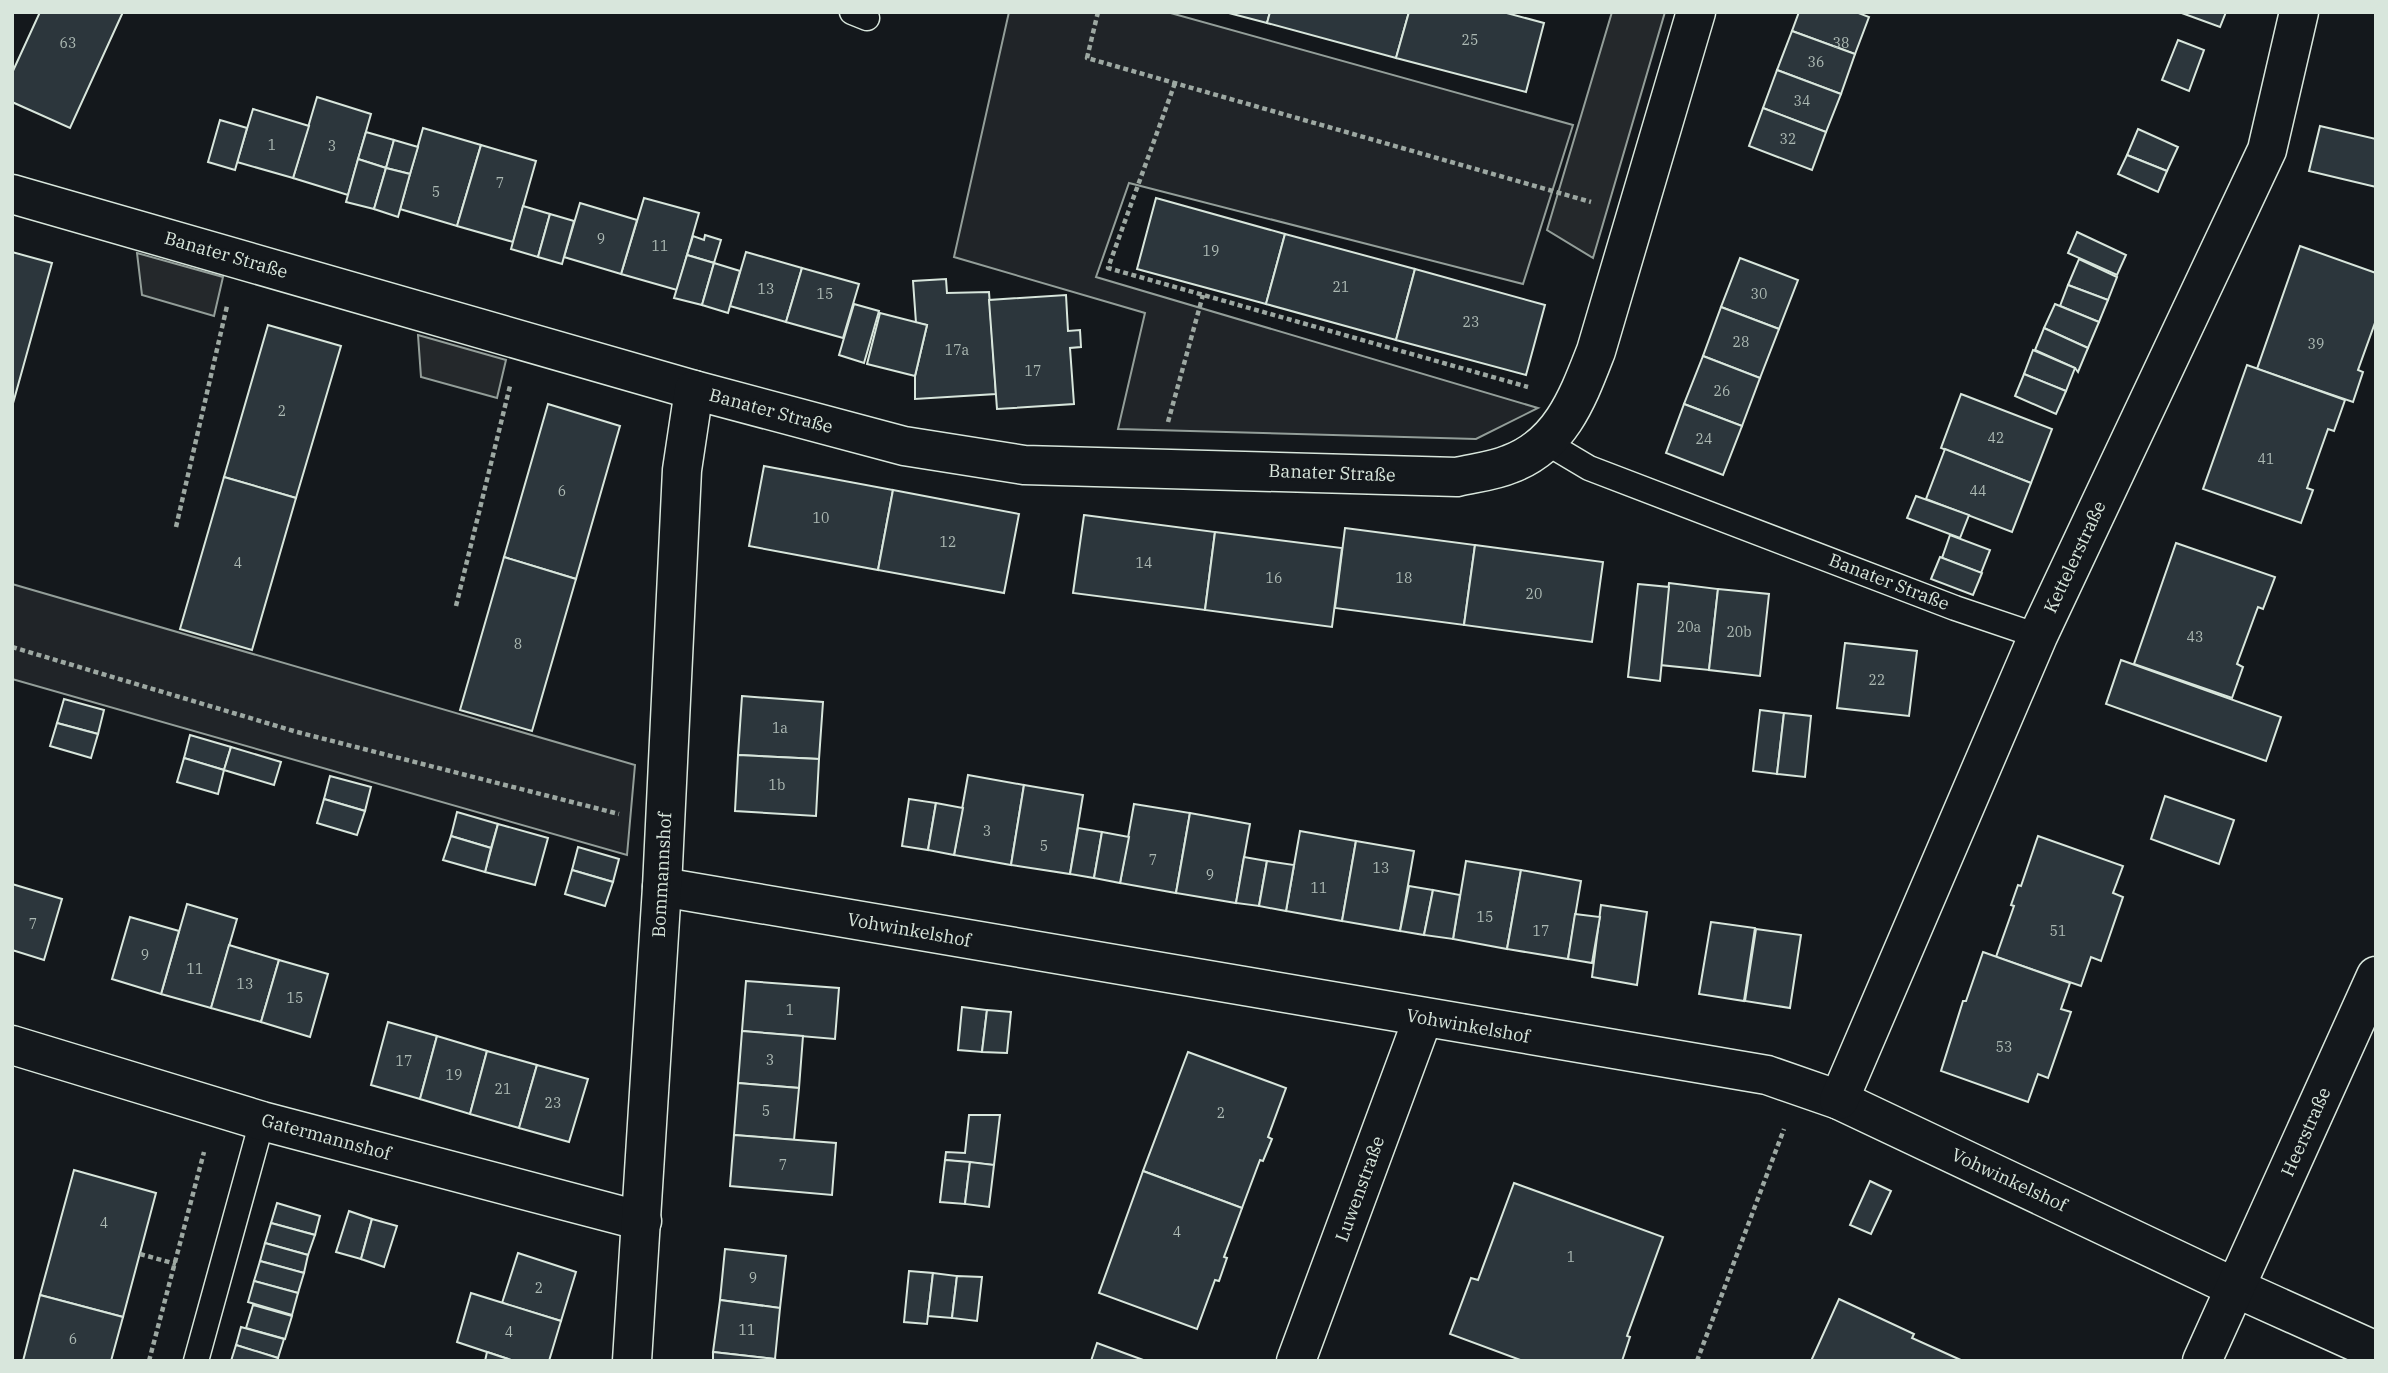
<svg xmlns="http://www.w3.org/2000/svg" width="2388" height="1373" viewBox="0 0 2388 1373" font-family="'IBM Plex Serif',serif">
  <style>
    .green { fill: #202428; stroke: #939e99; stroke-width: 2 }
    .parking { fill: #24282b; stroke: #939e99; stroke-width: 2 }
    .building { fill: #2c363c; stroke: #d8e6dc; stroke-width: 2 }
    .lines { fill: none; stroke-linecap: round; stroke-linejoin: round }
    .service-casing { stroke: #d8e6dc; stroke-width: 27 }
    .minor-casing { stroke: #d8e6dc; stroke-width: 41 }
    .secondary-casing { stroke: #d8e6dc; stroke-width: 41 }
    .path { stroke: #9da8a2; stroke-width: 4.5; stroke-dasharray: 5 3.5; stroke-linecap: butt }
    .service { stroke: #14181c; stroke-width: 24 }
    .minor { stroke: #14181c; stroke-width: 38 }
    .secondary { stroke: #14181c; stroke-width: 38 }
    .labels { text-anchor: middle; stroke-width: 5; stroke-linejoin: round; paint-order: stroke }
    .number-label { font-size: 14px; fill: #adbab4 }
    .street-label { font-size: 18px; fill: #d8e6dc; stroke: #14181c }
  </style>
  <rect width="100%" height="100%" fill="#14181c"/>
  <g class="green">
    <path d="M 1009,12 L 1167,12 L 1573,125 L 1523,284 L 1129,183 L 1096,277 L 1538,408 L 1476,439 L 1118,429 L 1145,313 L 954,257 Z"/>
    <path d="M 12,584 L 635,765 L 627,855 L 12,679 Z"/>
  </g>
  <g class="parking">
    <path d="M 1612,12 L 1665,12 L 1593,258 L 1547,230 Z"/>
    <path d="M 137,253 L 223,277 L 214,316 L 142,295 Z"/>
    <path d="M 418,335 L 506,360 L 497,398 L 421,377 Z"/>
  </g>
  <g class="building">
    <path d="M 40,12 L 123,12 L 70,128 L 12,102 L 12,73 Z"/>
    <path d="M 1225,12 L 1270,12 L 1267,23 Z"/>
    <path d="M 1270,12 L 1409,12 L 1396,58 L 1267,23 Z"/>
    <path d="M 1409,12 L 1503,12 L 1544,23 L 1526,92 L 1396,58 Z"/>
    <path d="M 1799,12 L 1856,12 L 1869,17 L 1855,54 L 1792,31 Z"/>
    <path d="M 2179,12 L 2226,12 L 2220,27 Z"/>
    <path d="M 1792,31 L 1855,54 L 1841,94 L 1777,70 Z"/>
    <path d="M 2178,40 L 2204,50 L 2189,91 L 2162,80 Z"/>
    <path d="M 1777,70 L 1841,94 L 1826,132 L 1763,108 Z"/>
    <path d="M 317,97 L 371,114 L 348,195 L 293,178 Z"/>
    <path d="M 1763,108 L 1826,132 L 1812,170 L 1749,146 Z"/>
    <path d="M 253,109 L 309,126 L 293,178 L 237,162 Z"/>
    <path d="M 220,120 L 247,128 L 235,170 L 208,162 Z"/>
    <path d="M 2320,126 L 2376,139 L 2376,187 L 2309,171 Z"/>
    <path d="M 423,128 L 481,145 L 457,226 L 400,209 Z"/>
    <path d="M 2138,129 L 2178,147 L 2167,171 L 2127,155 Z"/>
    <path d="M 366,132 L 394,140 L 386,168 L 358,159 Z"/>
    <path d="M 394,140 L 418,147 L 410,174 L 386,168 Z"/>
    <path d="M 481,145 L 536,161 L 513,242 L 457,226 Z"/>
    <path d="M 2127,155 L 2167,171 L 2158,192 L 2118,174 Z"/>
    <path d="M 358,159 L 386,168 L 374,209 L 346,202 Z"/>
    <path d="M 386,168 L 410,174 L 398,217 L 374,209 Z"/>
    <path d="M 644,198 L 699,213 L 677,290 L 621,274 Z"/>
    <path d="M 1156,198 L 1285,234 L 1266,304 L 1137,269 Z"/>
    <path d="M 580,203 L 637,220 L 621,274 L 564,257 Z"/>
    <path d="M 523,206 L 550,214 L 538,257 L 511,249 Z"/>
    <path d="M 550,214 L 574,221 L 562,264 L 538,257 Z"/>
    <path d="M 2077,232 L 2126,255 L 2117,275 L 2068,253 Z"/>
    <path d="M 1285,234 L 1415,269 L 1396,340 L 1266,304 Z"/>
    <path d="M 705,235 L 721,240 L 714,263 L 687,255 L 693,236 L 704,240 Z"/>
    <path d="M 2300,246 L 2376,273 L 2376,320 L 2358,370 L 2363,372 L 2353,402 L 2257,369 Z"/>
    <path d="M 12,252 L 52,263 L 12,407 Z"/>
    <path d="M 746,252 L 802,268 L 786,322 L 730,306 Z"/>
    <path d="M 687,255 L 714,263 L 702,305 L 674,298 Z"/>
    <path d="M 1740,258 L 1798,280 L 1779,329 L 1721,307 Z"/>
    <path d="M 2079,259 L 2117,277 L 2108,300 L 2068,285 Z"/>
    <path d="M 714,263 L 740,271 L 728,313 L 702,305 Z"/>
    <path d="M 802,268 L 859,284 L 843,338 L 786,322 Z"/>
    <path d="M 1415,269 L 1545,305 L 1526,375 L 1396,340 Z"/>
    <path d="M 946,279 L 947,293 L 989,292 L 996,394 L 915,399 L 915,376 L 927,325 L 916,323 L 913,281 Z"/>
    <path d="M 2068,285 L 2108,300 L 2099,322 L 2060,306 Z"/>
    <path d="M 1066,295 L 1068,331 L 1080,330 L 1081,347 L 1070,348 L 1074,404 L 997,409 L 989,300 Z"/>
    <path d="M 854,304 L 879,311 L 864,363 L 839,355 Z"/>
    <path d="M 2055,304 L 2099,322 L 2088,348 L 2044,328 Z"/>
    <path d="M 1721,307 L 1779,329 L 1760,378 L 1703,356 Z"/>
    <path d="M 880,313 L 927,325 L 915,376 L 867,364 Z"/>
    <path d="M 268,325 L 341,346 L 296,498 L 224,477 Z"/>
    <path d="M 2044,328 L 2088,348 L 2078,372 L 2075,368 L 2035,350 Z"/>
    <path d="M 2033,350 L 2075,368 L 2066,391 L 2024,374 Z"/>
    <path d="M 1703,356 L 1760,378 L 1742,426 L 1684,404 Z"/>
    <path d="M 2247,365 L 2345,400 L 2334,431 L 2328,429 L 2307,488 L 2313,490 L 2301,523 L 2203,489 Z"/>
    <path d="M 2024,374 L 2066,391 L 2056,414 L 2015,396 Z"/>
    <path d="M 1961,394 L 2052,429 L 2031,483 L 1941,448 Z"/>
    <path d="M 548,404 L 620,426 L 576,579 L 504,557 Z"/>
    <path d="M 1684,404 L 1742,426 L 1723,475 L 1666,453 Z"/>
    <path d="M 1945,449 L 2031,483 L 2012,532 L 1926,499 Z"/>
    <path d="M 764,466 L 893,490 L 878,570 L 749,546 Z"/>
    <path d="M 224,477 L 296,498 L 252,650 L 180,629 Z"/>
    <path d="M 893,490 L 1019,514 L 1004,593 L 878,570 Z"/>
    <path d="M 1916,496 L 1969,515 L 1960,538 L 1907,518 Z"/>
    <path d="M 1084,515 L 1215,532 L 1205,610 L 1073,593 Z"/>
    <path d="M 1345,528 L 1475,545 L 1464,625 L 1335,608 Z"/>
    <path d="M 1215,532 L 1342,548 L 1332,627 L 1205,610 Z"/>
    <path d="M 1950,535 L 1990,550 L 1981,573 L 1942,558 Z"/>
    <path d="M 2176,543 L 2275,577 L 2263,609 L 2258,607 L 2237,664 L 2243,667 L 2232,698 L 2134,664 Z"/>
    <path d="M 1475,545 L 1603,562 L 1592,642 L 1464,625 Z"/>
    <path d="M 504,557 L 576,579 L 532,731 L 460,710 Z"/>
    <path d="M 1940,557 L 1982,573 L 1973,595 L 1931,579 Z"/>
    <path d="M 1669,583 L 1718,589 L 1709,670 L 1660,665 Z"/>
    <path d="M 1638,584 L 1669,587 L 1660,681 L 1628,677 Z"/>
    <path d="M 1718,589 L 1769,594 L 1760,676 L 1709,670 Z"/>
    <path d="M 1845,643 L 1917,651 L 1909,716 L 1837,708 Z"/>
    <path d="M 2121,660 L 2281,717 L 2266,761 L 2106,704 Z"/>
    <path d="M 742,696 L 823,702 L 819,759 L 738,755 Z"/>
    <path d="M 64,699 L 104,710 L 98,734 L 57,723 Z"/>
    <path d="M 1760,710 L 1784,713 L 1777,774 L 1753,771 Z"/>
    <path d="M 1784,713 L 1811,716 L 1805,777 L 1777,774 Z"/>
    <path d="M 57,723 L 98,734 L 91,758 L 50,746 Z"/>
    <path d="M 190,735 L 231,747 L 224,770 L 184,758 Z"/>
    <path d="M 231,747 L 281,762 L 274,785 L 224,770 Z"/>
    <path d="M 738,755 L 819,759 L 816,816 L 735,811 Z"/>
    <path d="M 184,758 L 224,770 L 218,794 L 177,782 Z"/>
    <path d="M 968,775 L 1024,785 L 1011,865 L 954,855 Z"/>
    <path d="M 330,776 L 371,787 L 365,811 L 324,799 Z"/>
    <path d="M 1024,785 L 1083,795 L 1070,874 L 1011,865 Z"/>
    <path d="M 2165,796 L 2234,820 L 2219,864 L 2151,839 Z"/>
    <path d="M 324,799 L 365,811 L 357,835 L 317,823 Z"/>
    <path d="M 909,799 L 936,803 L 928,850 L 902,846 Z"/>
    <path d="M 936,803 L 963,808 L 954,855 L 928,850 Z"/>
    <path d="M 1134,804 L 1190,813 L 1176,893 L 1120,883 Z"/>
    <path d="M 457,812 L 498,824 L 491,848 L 451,836 Z"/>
    <path d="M 1190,813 L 1250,824 L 1236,903 L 1176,893 Z"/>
    <path d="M 498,824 L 548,838 L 535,885 L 485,872 Z"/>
    <path d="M 1078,828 L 1102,832 L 1094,878 L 1070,874 Z"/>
    <path d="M 1300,831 L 1356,841 L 1342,921 L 1286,911 Z"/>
    <path d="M 1102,832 L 1129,837 L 1120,883 L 1094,878 Z"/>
    <path d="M 451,836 L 491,848 L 485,872 L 443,860 Z"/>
    <path d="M 2038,836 L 2123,866 L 2113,893 L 2123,897 L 2101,961 L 2091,957 L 2081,986 L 1996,957 L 2014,906 L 2011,905 L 2018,885 L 2021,886 Z"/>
    <path d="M 1356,841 L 1414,851 L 1400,931 L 1342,921 Z"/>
    <path d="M 578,847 L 619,859 L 613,882 L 572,870 Z"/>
    <path d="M 1244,857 L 1267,861 L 1259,906 L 1236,903 Z"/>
    <path d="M 1267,861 L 1294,865 L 1286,911 L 1259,906 Z"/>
    <path d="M 1466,861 L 1521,870 L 1507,949 L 1453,939 Z"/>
    <path d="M 572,870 L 613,882 L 605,906 L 565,894 Z"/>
    <path d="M 1521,870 L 1581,881 L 1568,959 L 1507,949 Z"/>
    <path d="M 12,884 L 62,899 L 44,960 L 12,950 Z"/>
    <path d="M 1409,886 L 1433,890 L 1424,935 L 1400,931 Z"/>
    <path d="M 1433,890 L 1460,895 L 1453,939 L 1424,935 Z"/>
    <path d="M 187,904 L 237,919 L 211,1008 L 161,994 Z"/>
    <path d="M 1601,905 L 1647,912 L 1637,985 L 1592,977 Z"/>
    <path d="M 1575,914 L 1600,917 L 1592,963 L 1568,959 Z"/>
    <path d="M 130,917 L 179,931 L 161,994 L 112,979 Z"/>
    <path d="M 1711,922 L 1755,928 L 1744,1001 L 1699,994 Z"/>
    <path d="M 1756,929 L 1801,935 L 1790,1008 L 1745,1001 Z"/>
    <path d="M 229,945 L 279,960 L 261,1022 L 211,1008 Z"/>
    <path d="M 1983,952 L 2070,983 L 2061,1009 L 2071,1012 L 2048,1078 L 2038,1074 L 2028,1102 L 1941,1071 L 1963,1001 L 1966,1001 Z"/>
    <path d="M 279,960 L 328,974 L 310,1037 L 261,1022 Z"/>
    <path d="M 746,981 L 839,988 L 835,1039 L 742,1031 Z"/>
    <path d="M 962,1007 L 987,1010 L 982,1052 L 958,1050 Z"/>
    <path d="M 987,1010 L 1011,1012 L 1007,1053 L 982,1052 Z"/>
    <path d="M 388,1022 L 437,1036 L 420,1099 L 371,1085 Z"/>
    <path d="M 742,1031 L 803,1036 L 799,1088 L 738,1083 Z"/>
    <path d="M 437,1036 L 487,1051 L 470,1114 L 420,1099 Z"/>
    <path d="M 487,1051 L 537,1065 L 519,1128 L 470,1114 Z"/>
    <path d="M 1188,1052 L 1286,1088 L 1268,1137 L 1272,1139 L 1263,1161 L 1260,1160 L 1242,1208 L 1143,1171 Z"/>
    <path d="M 537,1065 L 588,1079 L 569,1142 L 519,1128 Z"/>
    <path d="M 738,1083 L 799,1088 L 794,1140 L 734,1135 Z"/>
    <path d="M 969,1115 L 1000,1115 L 994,1165 L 945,1160 L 946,1152 L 965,1153 Z"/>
    <path d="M 734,1135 L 836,1143 L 832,1195 L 730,1186 Z"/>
    <path d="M 945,1160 L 970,1162 L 965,1204 L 940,1202 Z"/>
    <path d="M 970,1162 L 994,1165 L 989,1207 L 965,1204 Z"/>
    <path d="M 74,1170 L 156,1193 L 123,1317 L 40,1295 Z"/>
    <path d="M 1143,1171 L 1242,1208 L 1224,1257 L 1227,1258 L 1219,1281 L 1215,1280 L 1197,1329 L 1099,1293 Z"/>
    <path d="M 1870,1181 L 1891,1191 L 1871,1234 L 1850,1225 Z"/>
    <path d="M 1514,1183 L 1663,1237 L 1627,1336 L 1630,1337 L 1622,1361 L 1523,1361 L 1450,1334 L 1471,1278 L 1478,1280 Z"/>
    <path d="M 277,1203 L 320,1216 L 315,1235 L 271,1223 Z"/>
    <path d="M 349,1211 L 372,1219 L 361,1259 L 336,1252 Z"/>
    <path d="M 372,1219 L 397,1226 L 384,1267 L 361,1259 Z"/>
    <path d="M 271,1223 L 315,1235 L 308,1255 L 265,1243 Z"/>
    <path d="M 265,1243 L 308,1255 L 304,1273 L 260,1261 Z"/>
    <path d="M 725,1249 L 786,1256 L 780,1308 L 720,1300 Z"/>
    <path d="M 518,1253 L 576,1272 L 561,1321 L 502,1303 Z"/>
    <path d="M 260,1261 L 304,1273 L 298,1293 L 254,1281 Z"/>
    <path d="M 909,1271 L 933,1273 L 927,1324 L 904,1322 Z"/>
    <path d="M 933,1273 L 957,1276 L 952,1318 L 928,1316 Z"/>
    <path d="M 957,1276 L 982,1277 L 977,1321 L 952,1318 Z"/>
    <path d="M 254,1281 L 298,1293 L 292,1315 L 248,1302 Z"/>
    <path d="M 471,1293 L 561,1321 L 549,1361 L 514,1361 L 457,1342 Z"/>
    <path d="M 40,1295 L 123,1317 L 111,1361 L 23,1361 Z"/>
    <path d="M 1839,1299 L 1914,1334 L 1912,1338 L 1963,1361 L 1811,1361 Z"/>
    <path d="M 720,1300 L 780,1308 L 775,1359 L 713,1352 Z"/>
    <path d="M 253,1305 L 292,1316 L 285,1339 L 246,1328 Z"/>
    <path d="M 241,1327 L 284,1339 L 278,1358 L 236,1345 Z"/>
    <path d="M 1097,1343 L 1146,1361 L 1091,1361 Z"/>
    <path d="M 236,1345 L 278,1358 L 277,1361 L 231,1361 Z"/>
    <path d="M 487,1352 L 514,1361 L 485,1361 Z"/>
    <path d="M 713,1352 L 775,1359 L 774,1361 L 713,1361 Z"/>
  </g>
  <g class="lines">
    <g class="service-casing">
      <g id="service">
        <path d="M 852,12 L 867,18"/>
        <path d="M 1547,443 L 1589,468 L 1955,608 L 2038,636"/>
        <path d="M 196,1361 L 262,1121"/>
      </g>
    </g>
    <g class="minor-casing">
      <g id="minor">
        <path d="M 12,194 L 694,390 L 904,446 L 1024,465 L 1457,477 C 1474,473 1494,471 1510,464 C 1561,445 1578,397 1596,351 L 1696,12"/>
        <path d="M 662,887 L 1767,1075 L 1839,1100 L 2236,1288 L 2376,1351"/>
        <path d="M 12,1045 L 262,1121 L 642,1221"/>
        <path d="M 1839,1100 L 2038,636 L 2267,150 L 2299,12"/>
        <path d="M 632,1361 L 662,887 L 682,470 L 694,390"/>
        <path d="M 1296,1361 L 1423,1018"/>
      </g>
    </g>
    <g class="secondary-casing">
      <path id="secondary" d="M 2202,1361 L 2376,976"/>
    </g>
    <g class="path">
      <path d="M 1098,12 L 1087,58 L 1591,202"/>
      <path d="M 1175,83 L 1108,268 L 1528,387"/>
      <path d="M 1168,422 L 1203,295"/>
      <path d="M 176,527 L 227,306"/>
      <path d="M 456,606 L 510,386"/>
      <path d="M 12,647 L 297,732 L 619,814"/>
      <path d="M 140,1254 L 176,1264"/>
      <path d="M 149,1361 L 204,1152"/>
      <path d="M 1697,1361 L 1784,1129"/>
    </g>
    <use href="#service" class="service"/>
    <use href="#minor" class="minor"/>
    <use href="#secondary" class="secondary"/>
  </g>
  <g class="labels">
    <g class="number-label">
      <text x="1470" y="45">25</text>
      <text x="68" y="48">63</text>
      <text x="1841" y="48">38</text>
      <text x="1816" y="67">36</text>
      <text x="1802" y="106">34</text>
      <text x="1788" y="144">32</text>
      <text x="272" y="150">1</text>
      <text x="332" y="151">3</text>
      <text x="500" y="188">7</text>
      <text x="436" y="197">5</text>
      <text x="601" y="244">9</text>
      <text x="660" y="251">11</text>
      <text x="1211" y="256">19</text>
      <text x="1341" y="292">21</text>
      <text x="766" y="294">13</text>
      <text x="825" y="299">15</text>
      <text x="1759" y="299">30</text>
      <text x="1471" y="327">23</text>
      <text x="1741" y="347">28</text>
      <text x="2316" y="349">39</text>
      <text x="957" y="355">17a</text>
      <text x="1033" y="376">17</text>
      <text x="1722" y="396">26</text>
      <text x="282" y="416">2</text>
      <text x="1996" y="443">42</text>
      <text x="1704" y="444">24</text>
      <text x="2266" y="464">41</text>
      <text x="562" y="496">6</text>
      <text x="1978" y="496">44</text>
      <text x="821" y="523">10</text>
      <text x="948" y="547">12</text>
      <text x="238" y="568">4</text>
      <text x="1144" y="568">14</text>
      <text x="1274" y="583">16</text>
      <text x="1404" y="583">18</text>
      <text x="1534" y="599">20</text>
      <text x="1689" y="632">20a</text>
      <text x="1739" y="637">20b</text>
      <text x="2195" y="642">43</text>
      <text x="518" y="649">8</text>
      <text x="1877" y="685">22</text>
      <text x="780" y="733">1a</text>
      <text x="777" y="790">1b</text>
      <text x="987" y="836">3</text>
      <text x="1044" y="851">5</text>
      <text x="1153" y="865">7</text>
      <text x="1381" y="873">13</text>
      <text x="1210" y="880">9</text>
      <text x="1319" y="893">11</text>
      <text x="1485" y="922">15</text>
      <text x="33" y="929">7</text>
      <text x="1541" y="936">17</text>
      <text x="2058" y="936">51</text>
      <text x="145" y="960">9</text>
      <text x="195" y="974">11</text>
      <text x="245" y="989">13</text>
      <text x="295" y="1003">15</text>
      <text x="790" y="1015">1</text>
      <text x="2004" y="1052">53</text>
      <text x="770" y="1065">3</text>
      <text x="404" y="1066">17</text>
      <text x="454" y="1080">19</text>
      <text x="503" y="1094">21</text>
      <text x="553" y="1108">23</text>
      <text x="766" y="1116">5</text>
      <text x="1221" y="1118">2</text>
      <text x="783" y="1170">7</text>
      <text x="104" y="1228">4</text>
      <text x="1177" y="1237">4</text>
      <text x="1571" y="1262">1</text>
      <text x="753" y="1283">9</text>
      <text x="539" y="1293">2</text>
      <text x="747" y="1335">11</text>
      <text x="509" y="1337">4</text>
      <text x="73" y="1344">6</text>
    </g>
    <g class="street-label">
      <text transform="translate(226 255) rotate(16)" y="6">Banater Straße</text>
      <text transform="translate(771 411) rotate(15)" y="6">Banater Straße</text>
      <text transform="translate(1332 473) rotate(2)" y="6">Banater Straße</text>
      <text transform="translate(2075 557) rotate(-65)" y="6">Kettelerstraße</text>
      <text transform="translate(1889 582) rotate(21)" y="6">Banater Straße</text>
      <text transform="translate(662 875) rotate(-87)" y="6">Bommannshof</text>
      <text transform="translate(909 930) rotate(10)" y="6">Vohwinkelshof</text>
      <text transform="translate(1468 1026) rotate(10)" y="6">Vohwinkelshof</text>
      <text transform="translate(2306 1132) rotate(-66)" y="6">Heerstraße</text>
      <text transform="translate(326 1137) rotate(15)" y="6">Gatermannshof</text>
      <text transform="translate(2009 1180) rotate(25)" y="6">Vohwinkelshof</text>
      <text transform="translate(1360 1189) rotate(-70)" y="6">Luwenstraße</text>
    </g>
  </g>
  <rect width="2388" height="1373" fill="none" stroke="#d8e6dc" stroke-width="28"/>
</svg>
